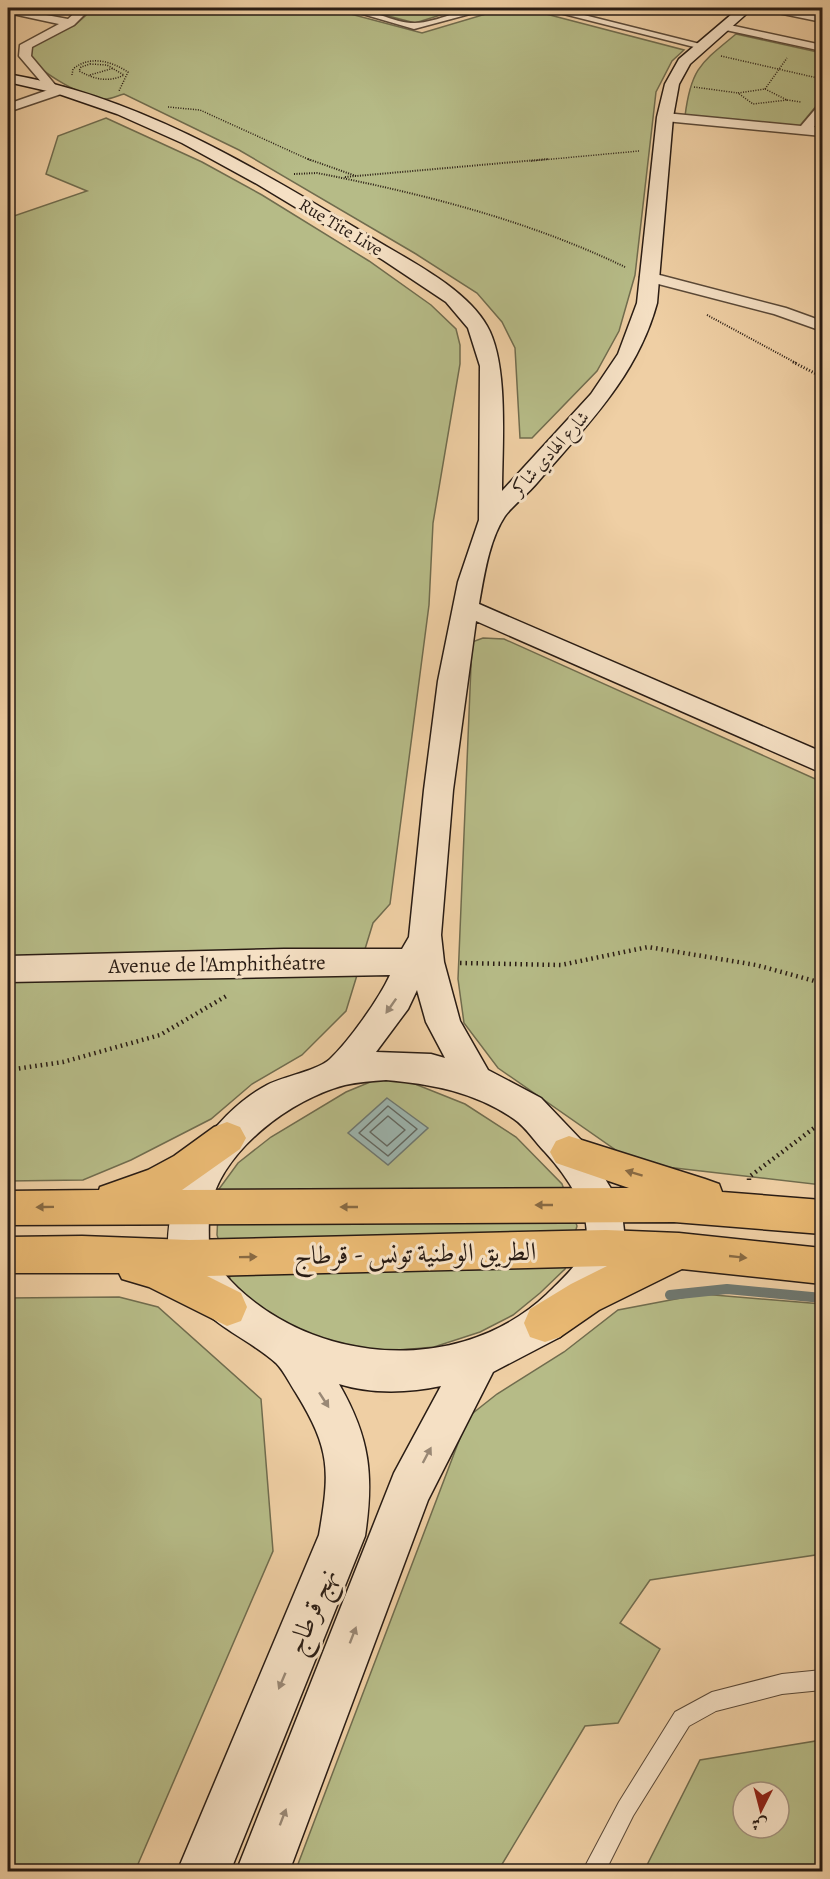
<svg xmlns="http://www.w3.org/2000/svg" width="830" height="1879" viewBox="0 0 830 1879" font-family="Alegreya,Amiri,serif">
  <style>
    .green { fill: #b6bb87; stroke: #706c4e; stroke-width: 1.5; fill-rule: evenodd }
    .water { fill: #9cb5af; stroke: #6e7871; stroke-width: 1.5 }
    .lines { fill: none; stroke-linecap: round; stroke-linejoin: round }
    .shore { stroke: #626862; stroke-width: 1.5 }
    .stream { stroke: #6e7871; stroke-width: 10 }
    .lane-casing { stroke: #5a4938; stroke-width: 2 }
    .street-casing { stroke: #5a4938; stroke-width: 3 }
    .secondary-casing { stroke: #291c14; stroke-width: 3 }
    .highway-casing { stroke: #291c14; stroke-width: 3 }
    .path-far3 { stroke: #291c14; stroke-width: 1.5; stroke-dasharray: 1 1.5; stroke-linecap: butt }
    .path-far2 { stroke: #291c14; stroke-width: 2; stroke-dasharray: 1 1.5; stroke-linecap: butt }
    .path-far1 { stroke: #291c14; stroke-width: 3; stroke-dasharray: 1 2; stroke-linecap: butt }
    .path { stroke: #291c14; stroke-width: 4.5; stroke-dasharray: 1.5 4; stroke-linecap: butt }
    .lane { fill: #f5e0c4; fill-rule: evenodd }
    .street { fill: #f5e0c4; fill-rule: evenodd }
    .secondary { fill: #f5e0c4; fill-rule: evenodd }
    .highway { fill: #e8b872; fill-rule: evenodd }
    .oneway { fill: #998875 }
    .oneway2 { fill: #886a43 }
    .labels { text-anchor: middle; stroke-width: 6; stroke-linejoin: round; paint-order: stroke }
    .far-street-label { font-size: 18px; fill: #291c14; stroke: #f5e0c4 }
    .street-label { font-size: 21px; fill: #291c14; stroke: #f5e0c4 }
    .near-street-label { font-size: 26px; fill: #291c14; stroke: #f5e0c4 }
  </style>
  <rect width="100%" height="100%" fill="#efcfa4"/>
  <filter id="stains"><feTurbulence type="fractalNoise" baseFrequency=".00333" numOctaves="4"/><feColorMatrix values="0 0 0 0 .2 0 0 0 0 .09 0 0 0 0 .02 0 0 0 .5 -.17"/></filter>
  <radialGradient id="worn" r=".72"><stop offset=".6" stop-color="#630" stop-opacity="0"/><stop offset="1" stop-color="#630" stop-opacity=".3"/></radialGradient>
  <g class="green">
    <path d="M 94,8 L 328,8 L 422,33 L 506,8 L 523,8 L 684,50 L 672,61 L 656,92 L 635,275 L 619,331 L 597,371 L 532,438 L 520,438 L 515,348 L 502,322 L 477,293 L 416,254 L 239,150 L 124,94 C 119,95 111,99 106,99 C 84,99 40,72 27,55 L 31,45 L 75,25 Z"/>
    <path d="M 358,8 L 463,8 L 415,23 Z"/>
    <path d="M 736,34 L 822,53 L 822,99 L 798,128 L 685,116 C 691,68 701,63 736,34 Z"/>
    <path d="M 106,118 L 202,162 L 262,195 L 369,261 L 431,305 L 456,329 L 460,345 L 460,364 L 433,523 L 429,605 L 390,904 L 373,923 L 346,1011 L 302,1055 L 252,1084 L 211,1119 L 131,1160 L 83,1180 L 8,1181 L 8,218 L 87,191 L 46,174 L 58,136 Z"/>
    <path d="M 483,638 L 504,639 L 822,782 L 822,1185 L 666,1167 L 623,1155 L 498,1068 L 464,1023 L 458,979 L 472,642 Z"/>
    <path d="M 375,1080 L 405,1080 L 465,1104 L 516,1137 L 562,1184 L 577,1226 L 565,1269 L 540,1293 L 513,1315 L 480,1332 L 434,1347 L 389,1351 L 332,1344 L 285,1326 L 233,1288 L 217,1235 L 219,1189 L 238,1163 L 271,1137 L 346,1092 Z"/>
    <path d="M 702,1294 L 822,1304 L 822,1554 L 650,1580 L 620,1623 L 660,1649 L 618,1723 L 585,1726 L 498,1871 L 295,1872 L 468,1417 L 497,1394 L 564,1352 L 618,1310 Z"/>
    <path d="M 119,1297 L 158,1307 L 261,1399 L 273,1551 L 135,1871 L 8,1871 L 8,1298 Z"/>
    <path d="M 822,1740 L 822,1871 L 644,1871 L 700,1760 ZM 743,1792 L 779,1792 L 779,1828 L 743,1828 Z"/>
  </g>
  <path class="water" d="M 387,1098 L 428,1128 L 388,1165 L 348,1133 Z"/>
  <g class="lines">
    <g class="shore">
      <path d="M 388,1106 L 417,1129 L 388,1156 L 359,1133 Z"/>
      <path d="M 388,1116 L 405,1130 L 387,1146 L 370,1132 Z"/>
    </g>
    <path class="stream" d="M 670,1295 L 727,1289 L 822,1298"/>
    <g class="lane-casing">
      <path id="lane" d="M 822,1670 L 822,1690 L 782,1694 L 716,1711 L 689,1726 L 633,1816 L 605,1872 L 582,1872 L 619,1802 L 675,1712 L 712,1692 L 782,1674 Z"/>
    </g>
    <g class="street-casing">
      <g id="street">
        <path d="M 8,8 L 68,19 L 80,8 L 91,8 L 74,25 L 32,47 L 31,56 L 57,87 L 64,87 L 64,93 L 8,112 L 8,104 L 48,90 L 19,56 L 20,45 L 59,24 L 8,13 Z"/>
        <path d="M 342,8 C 367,5 390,23 415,23 C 441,22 465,5 492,8 L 414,29 Z"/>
        <path d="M 540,8 L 556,8 L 708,46 L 702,49 Z"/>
        <path d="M 753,8 L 774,8 L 822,16 L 822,22 Z"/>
        <path d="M 725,24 L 822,45 L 822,51 L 721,29 L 721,25 Z"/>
        <path d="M 822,105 L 822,116 L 814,127 L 822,128 L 822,136 L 665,121 L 659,117 L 665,113 L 801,126 L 818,106 Z"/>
        <path d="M 648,272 L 786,308 L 822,321 L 822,331 L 774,314 L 643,280 L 640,277 L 643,274 Z"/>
      </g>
    </g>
    <g class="secondary-casing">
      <path id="secondary" d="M 739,8 L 753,8 L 690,64 L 679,84 L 673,117 L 657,303 C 637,377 585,427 537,483 C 527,495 514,504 505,516 C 489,540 484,576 479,604 L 822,752 L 822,773 L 476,621 L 453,790 L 441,935 L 444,962 L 460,1021 L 488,1070 L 541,1098 L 582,1141 L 621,1205 L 626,1248 L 598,1298 L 560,1337 L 493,1372 L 428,1500 L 289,1872 L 236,1872 L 394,1473 L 441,1386 C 409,1393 370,1394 339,1384 C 370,1438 374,1475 365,1536 L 230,1872 L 177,1872 L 319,1535 C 330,1471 331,1450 296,1393 C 290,1384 284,1371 276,1363 C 245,1336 210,1326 186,1289 C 180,1279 171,1268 169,1257 C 161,1192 211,1115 267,1085 C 284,1076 317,1071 330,1059 C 349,1041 379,999 390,975 L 8,982 L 8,956 L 284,949 L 402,949 L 409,937 L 424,790 L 438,681 L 458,582 L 479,520 L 480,366 L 468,328 L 446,302 L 383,260 L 257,184 L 182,143 L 117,114 L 56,93 L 8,82 L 8,74 C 140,97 255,168 369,236 C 406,259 465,287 487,326 C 509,364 502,446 502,491 L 591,394 L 618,354 L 637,303 L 657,117 L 665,84 L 679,59 ZM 417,990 L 426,1022 L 445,1058 L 431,1054 L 376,1052 L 408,1009 ZM 386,1080 C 432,1084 475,1092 514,1119 C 526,1127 535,1142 545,1152 C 566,1175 592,1211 586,1244 C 583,1261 559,1282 547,1294 C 451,1385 282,1362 209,1254 C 209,1239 208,1222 210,1208 C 222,1150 291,1099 345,1085 C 358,1082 373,1081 386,1080 Z"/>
    </g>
    <g class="highway-casing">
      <g id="highway">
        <path d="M 227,1122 L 240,1127 L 246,1138 L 240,1149 L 182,1190 L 629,1188 L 556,1163 L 550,1152 L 556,1141 L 569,1136 L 705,1179 L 719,1184 L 722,1192 L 822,1200 L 822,1234 L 674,1222 L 8,1225 L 8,1191 L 99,1190 L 100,1187 L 148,1170 L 174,1156 L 214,1127 Z"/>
        <path d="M 606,1230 L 679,1233 L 822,1248 L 822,1284 L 682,1269 L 599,1310 L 560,1337 L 545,1342 L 530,1337 L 524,1323 L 530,1309 L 571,1284 L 607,1266 L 207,1276 L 241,1293 L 247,1307 L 241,1321 L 227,1326 L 149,1287 L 122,1279 L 119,1273 L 8,1273 L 8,1237 L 82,1236 L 189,1240 Z"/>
      </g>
    </g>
    <g class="path-far3">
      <path d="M 721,56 L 822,79"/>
      <path d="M 90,64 L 107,65 L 124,75 C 108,83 94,79 79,71 L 81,67 Z"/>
      <path d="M 72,75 L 73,69 C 90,55 111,61 128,72 L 119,91"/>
      <path d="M 90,75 L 114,68"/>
      <path d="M 694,87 L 738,93"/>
      <path d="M 765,89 L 787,58"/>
      <path d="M 765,89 L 787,100 L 753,104 L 738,93 Z"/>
      <path d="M 787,100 L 801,102"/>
      <path d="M 168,107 L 200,110 L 312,161"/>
      <path d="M 531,161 L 639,151"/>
    </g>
    <g class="path-far2">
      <path d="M 308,159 L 356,176"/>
      <path d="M 294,174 L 317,173 C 424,194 527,220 625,267"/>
      <path d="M 345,177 L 548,159"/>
      <path d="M 707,315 L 796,363"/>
    </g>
    <path class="path-far1" d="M 793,362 L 822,377"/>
    <g class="path">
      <path d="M 460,963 L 561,965 L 648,947 L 756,965 L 822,983"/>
      <path d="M 8,1070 L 63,1062 L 160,1035 L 228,995"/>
      <path d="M 749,1180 L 749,1177 L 822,1122"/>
    </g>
    <use href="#lane" class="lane"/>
    <use href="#street" class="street"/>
    <use href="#secondary" class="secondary"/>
    <use href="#highway" class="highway"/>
  </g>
  <defs><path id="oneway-solid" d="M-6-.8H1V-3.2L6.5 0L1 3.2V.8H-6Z" transform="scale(1.5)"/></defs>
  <g class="oneway">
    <use href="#oneway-solid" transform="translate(391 1006) rotate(125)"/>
    <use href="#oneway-solid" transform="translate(324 1400) rotate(57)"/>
    <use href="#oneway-solid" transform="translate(427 1455) rotate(-62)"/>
    <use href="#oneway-solid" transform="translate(353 1635) rotate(-69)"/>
    <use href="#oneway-solid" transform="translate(282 1681) rotate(113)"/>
    <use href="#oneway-solid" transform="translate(283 1817) rotate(-69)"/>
  </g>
  <g class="oneway2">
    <use href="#oneway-solid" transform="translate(634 1173) rotate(-163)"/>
    <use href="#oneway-solid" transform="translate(544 1205) rotate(180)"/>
    <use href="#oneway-solid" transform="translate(45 1207) rotate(179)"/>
    <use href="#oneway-solid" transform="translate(349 1207) rotate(180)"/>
    <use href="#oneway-solid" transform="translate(248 1257) rotate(-1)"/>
    <use href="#oneway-solid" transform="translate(738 1257) rotate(6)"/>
  </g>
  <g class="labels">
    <g class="far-street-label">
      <text transform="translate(341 227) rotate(31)" y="6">Rue Tite Live</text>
      <text transform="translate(550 453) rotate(-48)" y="6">شارع الهادي شاكر</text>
    </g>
    <g class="street-label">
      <text transform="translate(217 964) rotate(-1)" y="7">Avenue de l'Amphithéatre</text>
    </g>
    <g class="near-street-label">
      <text transform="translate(415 1253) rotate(-1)" y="9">الطريق الوطنية تونس - قرطاج</text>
      <text transform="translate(311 1611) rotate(-67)" y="9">نهج قرطاج</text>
    </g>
  </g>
  <rect width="830" height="1879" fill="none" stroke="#efcfa4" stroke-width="30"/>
  <rect x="9" y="9" width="812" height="1861" fill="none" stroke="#291c14" stroke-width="3"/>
  <rect x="15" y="15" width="800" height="1849" fill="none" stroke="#291c14" stroke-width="1.5"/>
  <g transform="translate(761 1810) rotate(186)"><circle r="28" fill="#f5e0c4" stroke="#a3927e" stroke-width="1.5"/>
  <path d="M0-4.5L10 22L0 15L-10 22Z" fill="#8f2418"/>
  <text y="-9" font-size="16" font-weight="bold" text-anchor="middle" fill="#291c14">ش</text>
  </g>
  <rect width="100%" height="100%" filter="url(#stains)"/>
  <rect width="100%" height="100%" fill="url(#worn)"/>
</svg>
